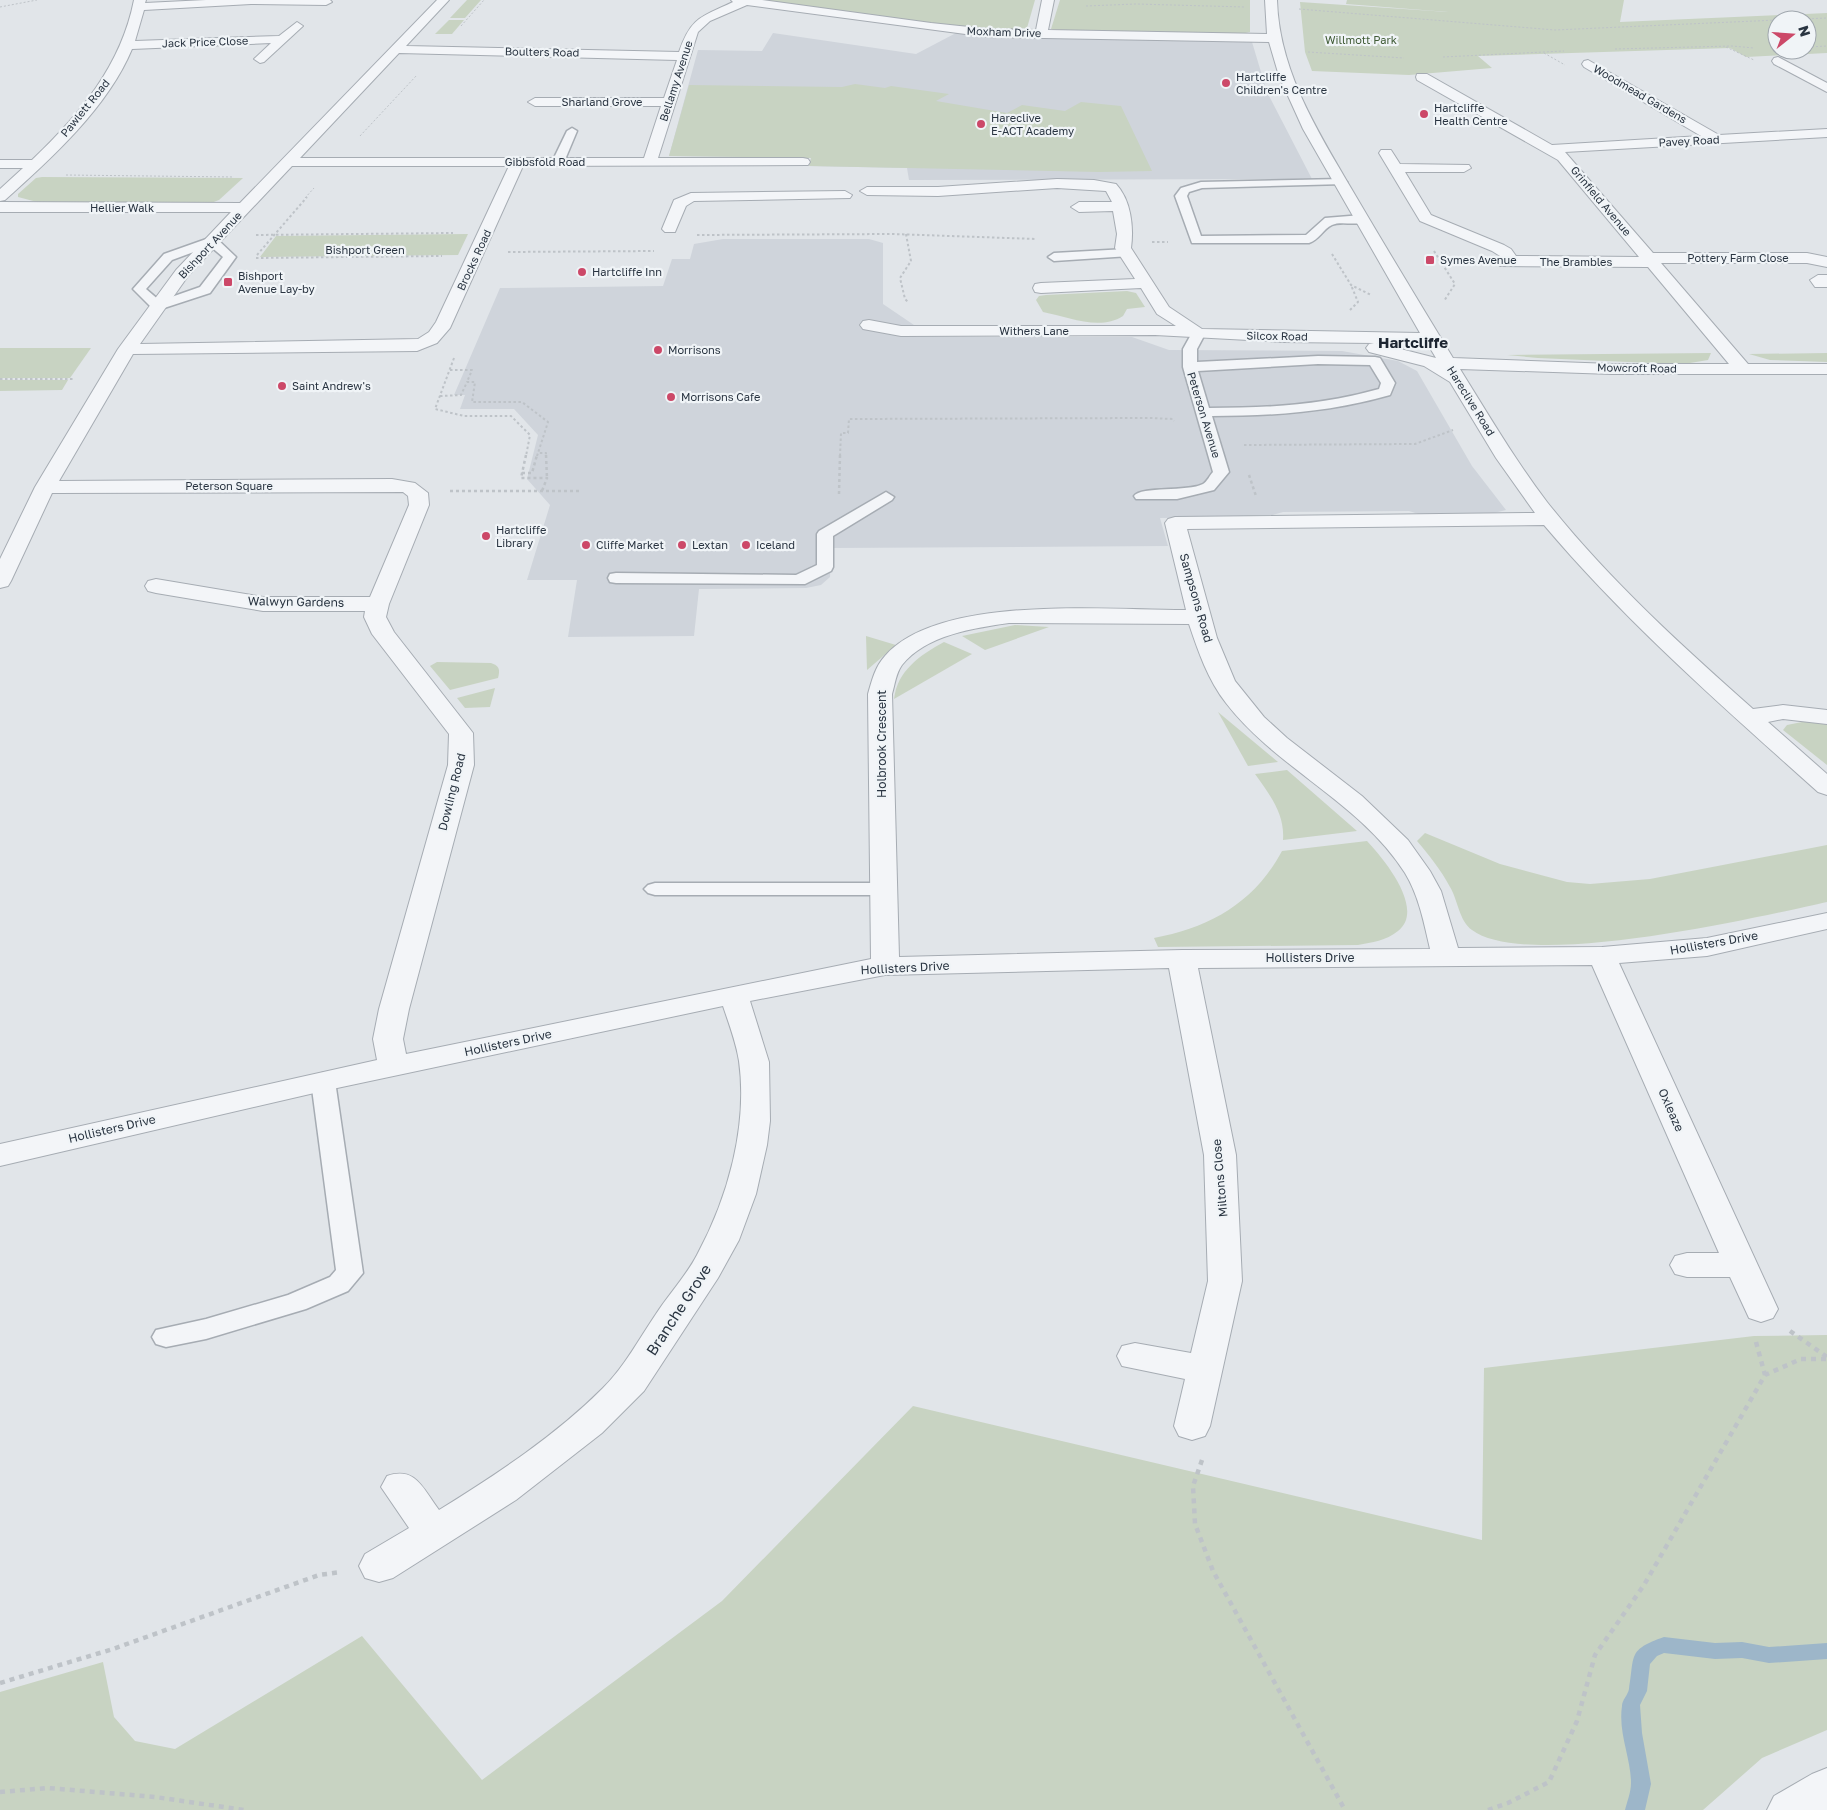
<svg xmlns="http://www.w3.org/2000/svg" width="1827" height="1810" viewBox="0 0 1827 1810" font-family="'Golos Text',sans-serif">
  <style>
    .built { fill: #cfd4db }
    .green { fill: #c8d3c2; fill-rule: evenodd }
    .lines { fill: none; stroke-linecap: round; stroke-linejoin: round }
    .stream { fill: #9db6c9; fill-rule: evenodd }
    .service-casing { stroke: #a6acb3; stroke-width: 3 }
    .minor-casing { stroke: #a6acb3; stroke-width: 2 }
    .path-far3 { stroke: #bec3c8; stroke-width: 1; stroke-dasharray: 2 2; stroke-linecap: butt }
    .path-far2 { stroke: #bec3c8; stroke-width: 2; stroke-dasharray: 2.5 2.5; stroke-linecap: butt }
    .path-far1 { stroke: #bec3c8; stroke-width: 2.5; stroke-dasharray: 3 3; stroke-linecap: butt }
    .path { stroke: #bec3c8; stroke-width: 4.5; stroke-dasharray: 5 5; stroke-linecap: butt }
    .service { fill: #f3f5f8; fill-rule: evenodd }
    .minor { fill: #f3f5f8; fill-rule: evenodd }
    .poi-dot { fill: #cc4868; stroke: #f0f4f7; stroke-width: 2 }
    .labels { text-anchor: middle; stroke-width: 4.5; stroke-linejoin: round; paint-order: stroke }
    .far-street-label { font-size: 11px; fill: #293441; stroke: #f0f4f7 }
    .far-park-label { font-size: 11px; fill: #415c37; stroke: #f0f4f7 }
    .far-poi-label { font-size: 11px; fill: #293441; stroke: #f0f4f7; text-anchor: start }
    .street-label { font-size: 12px; fill: #293441; stroke: #f0f4f7 }
    .far-district-label { font-size: 15px; font-weight: bold; fill: #1c2531; stroke: #f0f4f7 }
    .near-street-label { font-size: 15px; fill: #293441; stroke: #f0f4f7 }
  </style>
  <rect width="100%" height="100%" fill="#e1e5e9"/>
  <g class="built">
    <path d="M 773,33 L 916,54 L 956,33 L 1011,37 L 1252,42 L 1267,92 L 1312,179 L 909,180 L 907,168 L 809,166 L 811,158 L 669,156 L 698,50 L 762,51 Z"/>
    <path d="M 723,239 L 869,239 L 883,243 L 883,304 L 914,325 L 916,337 L 1132,337 L 1169,350 L 1342,351 L 1398,361 L 1417,371 L 1472,466 L 1506,510 L 1486,515 L 1428,517 L 1409,511 L 1283,512 L 1266,517 L 1160,518 L 1168,546 L 832,548 L 830,577 L 821,585 L 806,588 L 699,589 L 694,636 L 568,637 L 577,580 L 527,580 L 550,505 L 527,479 L 538,435 L 514,409 L 460,409 L 465,395 L 454,395 L 500,288 L 663,286 L 672,259 L 690,259 L 694,244 Z"/>
  </g>
  <g class="green">
    <path d="M 467,0 L 481,0 L 465,18 L 450,18 Z"/>
    <path d="M 762,0 L 1035,0 L 1027,28 L 1013,30 L 954,28 Z"/>
    <path d="M 1060,0 L 1250,0 L 1250,32 L 1241,34 L 1056,31 L 1051,29 Z"/>
    <path d="M 1347,0 L 1624,0 L 1620,22 L 1827,13 L 1827,53 L 1746,57 L 1730,48 L 1478,56 L 1492,68 L 1409,75 L 1312,71 L 1305,52 L 1300,2 L 1448,12 L 1346,4 ZM 1777,20 L 1807,20 L 1807,50 L 1777,50 Z"/>
    <path d="M 449,20 L 464,20 L 452,34 L 435,34 Z"/>
    <path d="M 855,84 L 885,88 L 891,86 L 949,94 L 936,101 L 1007,113 L 1022,105 L 1065,111 L 1081,102 L 1121,106 L 1152,171 L 1099,172 L 809,166 L 811,158 L 669,156 L 689,85 L 842,87 Z"/>
    <path d="M 42,177 L 243,178 L 219,200 L 211,203 L 37,202 L 18,197 L 18,194 L 36,178 Z"/>
    <path d="M 468,234 L 458,255 L 260,257 L 276,236 Z"/>
    <path d="M 1127,291 L 1136,293 L 1145,307 L 1127,309 L 1123,316 C 1100,331 1068,317 1043,312 L 1036,300 L 1039,296 L 1046,295 Z"/>
    <path d="M 0,348 L 91,348 L 70,378 L 0,378 Z"/>
    <path d="M 1711,353 L 1708,360 L 1690,363 L 1651,363 L 1538,358 L 1507,355 Z"/>
    <path d="M 1827,353 L 1827,362 L 1770,360 L 1749,354 Z"/>
    <path d="M 0,380 L 68,380 L 62,390 L 0,391 Z"/>
    <path d="M 1015,625 L 1049,627 L 985,650 L 962,636 Z"/>
    <path d="M 866,636 L 896,645 L 867,670 Z"/>
    <path d="M 944,642 L 972,654 L 894,699 C 897,671 920,655 944,642 Z"/>
    <path d="M 437,662 L 491,663 C 500,666 500,670 498,678 L 450,690 L 430,666 Z"/>
    <path d="M 495,688 L 490,707 L 465,708 L 457,698 Z"/>
    <path d="M 1218,712 L 1278,762 L 1248,766 Z"/>
    <path d="M 1812,720 L 1827,723 L 1827,765 L 1783,730 L 1787,725 Z"/>
    <path d="M 1287,770 L 1357,831 L 1283,840 C 1285,814 1270,795 1255,774 Z"/>
    <path d="M 1425,833 L 1500,864 L 1567,882 L 1590,884 L 1650,879 L 1827,845 L 1827,902 C 1759,917 1527,971 1472,930 C 1459,921 1458,900 1450,887 C 1441,870 1429,855 1417,841 Z"/>
    <path d="M 1367,841 C 1383,858 1426,909 1398,931 C 1386,941 1372,942 1358,945 L 1158,947 L 1154,938 C 1210,928 1255,902 1282,851 Z"/>
    <path d="M 1827,1335 L 1827,1730 L 1762,1758 L 1703,1810 L 0,1810 L 0,1692 L 103,1662 L 114,1717 L 135,1741 L 175,1749 L 362,1636 L 482,1780 L 722,1601 L 913,1406 L 1482,1540 L 1484,1368 L 1754,1336 Z"/>
  </g>
  <g class="lines">
    <path class="stream" d="M 1664,1637 L 1715,1643 L 1742,1642 L 1769,1647 L 1827,1643 L 1827,1659 L 1769,1663 L 1742,1658 L 1715,1659 L 1664,1653 L 1657,1656 L 1650,1664 L 1647,1691 L 1640,1705 L 1642,1733 L 1651,1784 L 1645,1810 L 1625,1810 C 1627,1802 1631,1792 1631,1783 C 1631,1758 1618,1733 1622,1706 C 1622,1700 1628,1695 1629,1689 C 1635,1655 1627,1650 1664,1637 Z"/>
    <g class="service-casing">
      <g id="service">
        <path d="M 572,128 L 577,131 L 564,162 L 562,164 L 554,164 L 552,162 L 567,131 Z"/>
        <path d="M 1341,179 L 1347,182 L 1345,184 L 1202,188 L 1189,192 L 1187,196 L 1201,236 L 1306,235 L 1325,218 L 1362,215 L 1368,219 C 1359,228 1342,220 1332,225 C 1323,229 1319,240 1309,243 L 1192,243 L 1175,196 L 1181,188 L 1201,182 Z"/>
        <path d="M 212,237 L 216,238 L 236,257 L 210,293 L 158,310 L 153,309 L 133,289 L 164,254 ZM 210,246 L 223,257 L 200,287 L 160,301 L 146,289 L 172,260 Z"/>
        <path d="M 1126,249 L 1132,253 L 1130,256 L 1054,261 L 1048,257 L 1054,253 Z"/>
        <path d="M 1198,330 L 1205,334 L 1197,349 L 1197,362 L 1318,356 L 1375,357 L 1380,358 L 1395,383 L 1390,395 C 1331,412 1273,416 1212,416 L 1229,472 L 1214,490 L 1177,499 L 1136,499 L 1134,496 C 1141,486 1188,492 1203,484 C 1207,482 1210,475 1213,472 L 1183,367 L 1183,349 L 1193,331 ZM 1318,364 L 1370,365 L 1381,383 L 1379,389 C 1323,405 1267,408 1209,408 L 1198,371 Z"/>
        <path d="M 886,492 L 894,497 L 892,500 L 833,536 L 833,567 L 831,571 L 805,584 L 616,583 L 610,582 L 608,578 L 610,574 L 616,573 L 796,575 L 817,565 L 817,534 L 819,531 Z"/>
        <path d="M 655,883 L 884,883 L 891,885 L 895,889 L 891,893 L 884,895 L 655,895 L 648,893 L 644,889 L 648,885 Z"/>
        <path d="M 323,1073 L 331,1076 L 335,1081 L 363,1273 L 348,1291 L 306,1309 L 206,1339 L 166,1347 L 156,1344 L 152,1337 L 156,1330 L 206,1319 L 288,1295 L 330,1277 L 336,1270 L 311,1081 L 315,1076 Z"/>
      </g>
    </g>
    <g class="minor-casing">
      <g id="minor">
        <path d="M 134,0 L 146,0 L 145,3 L 206,0 L 330,0 L 332,2 L 326,5 L 251,4 L 144,10 L 135,41 L 279,36 L 297,22 L 303,26 L 264,62 L 260,63 L 254,59 L 271,43 L 132,49 C 108,107 51,159 5,200 L 0,201 L 0,189 L 23,168 L 0,168 L 0,160 L 32,160 C 80,114 121,66 134,0 Z"/>
        <path d="M 437,0 L 449,0 L 406,46 L 679,52 C 691,17 701,17 733,2 L 731,0 L 762,0 L 931,23 L 988,29 L 1036,30 L 1042,0 L 1054,0 L 1048,30 L 1267,34 L 1265,0 L 1277,0 C 1279,76 1324,141 1361,205 C 1391,256 1422,307 1453,358 L 1612,364 L 1729,364 L 1648,267 L 1500,266 L 1492,261 L 1500,256 L 1492,251 L 1420,221 L 1379,153 L 1381,150 L 1391,150 L 1400,164 L 1469,165 L 1471,168 L 1464,172 L 1405,172 L 1431,215 L 1504,245 L 1511,249 L 1516,256 L 1639,257 L 1558,160 L 1417,80 L 1416,77 L 1417,74 L 1427,74 L 1552,145 L 1701,136 L 1584,67 L 1582,64 L 1584,61 L 1588,60 L 1719,135 L 1827,129 L 1827,137 L 1565,152 L 1653,253 L 1807,253 L 1827,257 L 1827,267 L 1807,263 L 1661,263 L 1748,364 L 1827,364 L 1827,374 L 1612,374 L 1460,369 C 1488,414 1515,460 1547,502 C 1608,579 1681,645 1753,709 L 1783,705 L 1827,710 L 1827,724 L 1783,719 L 1768,722 L 1827,774 L 1827,795 L 1818,792 C 1723,707 1627,623 1544,525 L 1187,529 L 1217,638 L 1235,681 L 1264,717 L 1287,738 L 1362,796 L 1408,840 L 1430,871 L 1441,891 L 1458,948 L 1602,947 L 1707,938 L 1827,913 L 1827,929 L 1707,956 L 1619,963 L 1778,1309 L 1773,1318 L 1761,1322 L 1749,1318 L 1730,1277 L 1687,1277 L 1675,1274 L 1670,1265 L 1675,1256 L 1687,1253 L 1719,1253 L 1592,965 L 1198,968 L 1236,1155 L 1242,1281 L 1210,1426 L 1205,1436 L 1192,1440 L 1179,1436 L 1174,1426 L 1185,1379 L 1122,1366 L 1117,1356 L 1122,1346 L 1135,1343 L 1191,1353 L 1208,1281 L 1204,1155 L 1169,968 L 885,975 L 750,1001 L 769,1062 L 770,1121 L 767,1145 L 756,1194 L 739,1240 L 718,1278 L 644,1391 L 602,1433 L 516,1500 L 393,1578 L 379,1582 L 365,1578 L 359,1566 L 365,1554 L 409,1528 L 381,1487 L 387,1476 C 416,1466 423,1489 439,1510 C 497,1474 555,1436 603,1388 C 625,1366 639,1339 656,1314 C 669,1294 686,1276 697,1255 C 728,1198 748,1126 739,1061 C 736,1042 729,1024 723,1006 L 323,1091 L 0,1166 L 0,1144 L 377,1060 L 373,1039 L 379,1009 L 448,765 L 449,734 L 372,634 L 364,617 L 365,611 L 263,611 L 156,593 L 148,591 L 145,586 L 148,581 L 156,579 L 263,597 L 370,597 L 409,505 L 408,496 L 403,492 L 52,493 L 11,581 L 8,586 L 0,588 L 0,559 L 35,487 L 118,349 L 176,270 L 231,212 L 0,212 L 0,202 L 240,203 ZM 747,5 L 988,37 L 1269,42 L 1279,76 L 1303,129 L 1420,333 L 1202,329 L 1169,307 L 1131,248 C 1134,227 1131,200 1116,184 L 1094,180 L 1057,179 L 938,187 L 867,187 L 860,191 L 867,195 L 938,196 L 1057,188 L 1106,191 L 1112,202 L 1079,202 L 1071,207 L 1079,212 L 1113,211 L 1117,234 L 1115,248 L 1135,279 L 1041,283 L 1035,284 L 1033,288 L 1035,292 L 1041,293 L 1141,288 L 1157,314 L 1176,326 L 901,326 L 869,320 L 863,321 L 860,325 L 863,329 L 901,336 L 1155,335 L 1284,342 L 1374,343 L 1369,344 L 1366,348 L 1369,352 L 1424,366 L 1450,382 L 1496,458 L 1535,513 L 1175,517 L 1168,519 L 1165,523 L 1186,610 C 1108,610 939,594 885,656 C 875,667 872,680 868,694 L 871,959 L 406,1054 L 403,1039 L 409,1009 L 474,765 L 473,733 L 394,632 L 386,617 L 389,604 L 429,505 L 428,493 L 415,483 L 392,479 L 59,481 L 133,354 L 417,351 L 437,343 L 450,328 L 523,166 L 808,165 L 810,162 L 808,159 L 803,158 L 658,158 L 698,32 L 710,21 ZM 399,53 L 677,60 L 664,98 L 535,98 L 528,102 L 535,106 L 661,106 L 644,158 L 300,158 ZM 292,166 L 509,166 L 436,322 L 429,332 L 418,339 L 140,344 L 188,276 ZM 1376,343 L 1427,343 L 1436,358 L 1381,344 ZM 1009,623 L 1189,624 C 1198,651 1208,680 1226,703 C 1277,769 1360,802 1405,873 C 1419,896 1424,923 1430,949 L 1182,950 L 899,957 L 892,694 C 895,684 896,673 902,665 C 926,635 974,628 1009,623 Z"/>
        <path d="M 1778,57 L 1827,83 L 1827,92 L 1774,64 L 1772,61 L 1774,58 Z"/>
        <path d="M 845,191 L 852,195 L 850,198 L 694,201 L 686,206 L 675,232 L 665,232 L 662,229 L 674,200 L 691,193 Z"/>
        <path d="M 1818,275 L 1827,275 L 1827,287 L 1815,287 L 1810,280 Z"/>
        <path d="M 1827,1768 L 1827,1810 L 1767,1810 L 1774,1796 L 1812,1774 Z"/>
      </g>
    </g>
    <g class="path-far3">
      <path d="M 1086,6 L 1136,4 L 1245,7"/>
      <path d="M 0,7 L 37,0"/>
      <path d="M 1299,9 L 1555,30 L 1777,20"/>
      <path d="M 1780,20 L 1827,18"/>
      <path d="M 461,26 L 484,0"/>
      <path d="M 1726,47 L 1754,60"/>
      <path d="M 1808,47 L 1827,46"/>
      <path d="M 1615,49 L 1732,46 L 1754,48"/>
      <path d="M 1308,52 L 1404,58"/>
      <path d="M 1544,53 L 1565,65"/>
      <path d="M 1443,57 L 1564,51"/>
      <path d="M 360,136 L 417,75"/>
      <path d="M 66,175 L 234,177"/>
      <path d="M 305,198 L 314,188"/>
    </g>
    <g class="path-far2">
      <path d="M 906,234 L 911,261 L 900,278 L 905,299 L 909,303"/>
      <path d="M 256,235 L 453,233"/>
      <path d="M 697,235 L 893,234 L 1036,239"/>
      <path d="M 1152,242 L 1168,242"/>
      <path d="M 1434,251 L 1455,284 L 1444,301"/>
      <path d="M 508,252 L 654,251"/>
      <path d="M 1332,254 L 1351,285 L 1371,295"/>
      <path d="M 257,255 L 307,197"/>
      <path d="M 256,258 L 442,256"/>
      <path d="M 1350,310 L 1358,302 L 1351,285"/>
      <path d="M 454,358 L 435,409 L 464,416 L 511,416 L 530,435 L 526,456"/>
      <path d="M 450,370 L 472,370 L 467,382"/>
      <path d="M 0,379 L 75,379"/>
      <path d="M 440,396 L 461,395 L 467,382 L 475,382 L 472,402 L 522,402 L 548,422 L 538,453"/>
      <path d="M 1244,445 L 1415,444 L 1453,430"/>
      <path d="M 537,456 L 538,453 L 546,453 L 546,456"/>
      <path d="M 840,456 L 841,433 L 848,433 L 849,419 L 1150,418 L 1173,419 L 1174,421"/>
    </g>
    <g class="path-far1">
      <path d="M 526,455 L 521,478 L 547,478 L 542,491"/>
      <path d="M 546,455 L 547,478"/>
      <path d="M 522,473 L 532,473 L 537,455"/>
      <path d="M 1249,475 L 1256,496"/>
      <path d="M 450,491 L 579,491"/>
      <path d="M 839,494 L 840,455"/>
    </g>
    <g class="path">
      <path d="M 1790,1331 L 1827,1357"/>
      <path d="M 1756,1342 L 1765,1375"/>
      <path d="M 1202,1460 L 1193,1486 L 1195,1524 L 1213,1571 L 1345,1810"/>
      <path d="M 0,1683 L 113,1649 L 319,1575 L 341,1572"/>
      <path d="M 0,1792 L 48,1788 L 155,1797 L 244,1810"/>
      <path d="M 1488,1810 L 1508,1803 L 1549,1782 L 1577,1721 L 1595,1655 L 1644,1585 L 1765,1375 L 1801,1359 L 1827,1359"/>
    </g>
    <use href="#service" class="service"/>
    <use href="#minor" class="minor"/>
  </g>
  <g class="poi-dot">
    <circle cx="1226" cy="83" r="5"/>
    <circle cx="1424" cy="114" r="5"/>
    <circle cx="981" cy="124" r="5"/>
    <rect x="1425" y="255" width="10" height="10" rx="2.5"/>
    <circle cx="582" cy="272" r="5"/>
    <rect x="223" y="277" width="10" height="10" rx="2.5"/>
    <circle cx="658" cy="350" r="5"/>
    <circle cx="282" cy="386" r="5"/>
    <circle cx="671" cy="397" r="5"/>
    <circle cx="486" cy="536" r="5"/>
    <circle cx="586" cy="545" r="5"/>
    <circle cx="682" cy="545" r="5"/>
    <circle cx="746" cy="545" r="5"/>
  </g>
  <g class="labels">
    <g class="far-street-label">
      <text transform="translate(1004 32) rotate(2)" y="4">Moxham Drive</text>
      <text transform="translate(205 42) rotate(-2)" y="4">Jack Price Close</text>
      <text transform="translate(542 52) rotate(1)" y="4">Boulters Road</text>
      <text transform="translate(676 81) rotate(-72)" y="4">Bellamy Avenue</text>
      <text transform="translate(1640 94) rotate(30)" y="4">Woodmead Gardens</text>
      <text x="602" y="106">Sharland Grove</text>
      <text transform="translate(85 108) rotate(-51)" y="4">Pawlett Road</text>
      <text transform="translate(1689 141) rotate(-3)" y="4">Pavey Road</text>
      <text x="545" y="166">Gibbsfold Road</text>
      <text transform="translate(1601 201) rotate(50)" y="4">Grinfield Avenue</text>
      <text x="122" y="212">Hellier Walk</text>
      <text transform="translate(210 245) rotate(-47)" y="4">Bishport Avenue</text>
      <text x="365" y="254">Bishport Green</text>
      <text x="1738" y="262">Pottery Farm Close</text>
      <text transform="translate(474 260) rotate(-65)" y="4">Brocks Road</text>
      <text x="1576" y="266">The Brambles</text>
      <text x="1034" y="335">Withers Lane</text>
      <text transform="translate(1277 336) rotate(1)" y="4">Silcox Road</text>
      <text transform="translate(1637 368) rotate(1)" y="4">Mowcroft Road</text>
      <text transform="translate(1471 401) rotate(58)" y="4">Hareclive Road</text>
      <text transform="translate(1204 415) rotate(73)" y="4">Peterson Avenue</text>
      <text x="229" y="490">Peterson Square</text>
    </g>
    <g class="far-park-label">
      <text x="1361" y="44">Willmott Park</text>
    </g>
    <g class="far-poi-label">
      <text x="1236" y="81">Hartcliffe<tspan x="1236" dy="13">Children's Centre</tspan></text>
      <text x="1434" y="112">Hartcliffe<tspan x="1434" dy="13">Health Centre</tspan></text>
      <text x="991" y="122">Hareclive<tspan x="991" dy="13">E-ACT Academy</tspan></text>
      <text x="1440" y="264">Symes Avenue</text>
      <text x="592" y="276">Hartcliffe Inn</text>
      <text x="238" y="280">Bishport<tspan x="238" dy="13">Avenue Lay-by</tspan></text>
      <text x="668" y="354">Morrisons</text>
      <text x="292" y="390">Saint Andrew's</text>
      <text x="681" y="401">Morrisons Cafe</text>
      <text x="496" y="534">Hartcliffe<tspan x="496" dy="13">Library</tspan></text>
      <text x="596" y="549">Cliffe Market</text>
      <text x="692" y="549">Lextan</text>
      <text x="756" y="549">Iceland</text>
    </g>
    <g class="street-label">
      <text transform="translate(1196 598) rotate(74)" y="4">Sampsons Road</text>
      <text transform="translate(296 602) rotate(1)" y="4">Walwyn Gardens</text>
      <text transform="translate(882 744) rotate(-90)" y="4">Holbrook Crescent</text>
      <text transform="translate(452 792) rotate(-76)" y="4">Dowling Road</text>
      <text transform="translate(1714 943) rotate(-10)" y="4">Hollisters Drive</text>
      <text x="1310" y="962">Hollisters Drive</text>
      <text transform="translate(905 968) rotate(-3)" y="4">Hollisters Drive</text>
      <text transform="translate(508 1043) rotate(-12)" y="4">Hollisters Drive</text>
      <text transform="translate(1671 1110) rotate(66)" y="4">Oxleaze</text>
      <text transform="translate(112 1129) rotate(-13)" y="4">Hollisters Drive</text>
      <text transform="translate(1220 1178) rotate(-95)" y="4">Miltons Close</text>
    </g>
    <g class="far-district-label">
      <text x="1413" y="348">Hartcliffe</text>
    </g>
    <g class="near-street-label">
      <text transform="translate(679 1310) rotate(-57)" y="5">Branche Grove</text>
    </g>
  </g>
  <g transform="translate(1792 35) rotate(73)"><circle r="24" fill="#f0f4f7" stroke="#a0a7ae"/>
  <path d="M0-4L9 19L0 12L-9 19Z" fill="#cc4868"/>
  <text y="-8" font-size="14" font-weight="bold" text-anchor="middle" fill="#293441">N</text>
  </g>
</svg>
